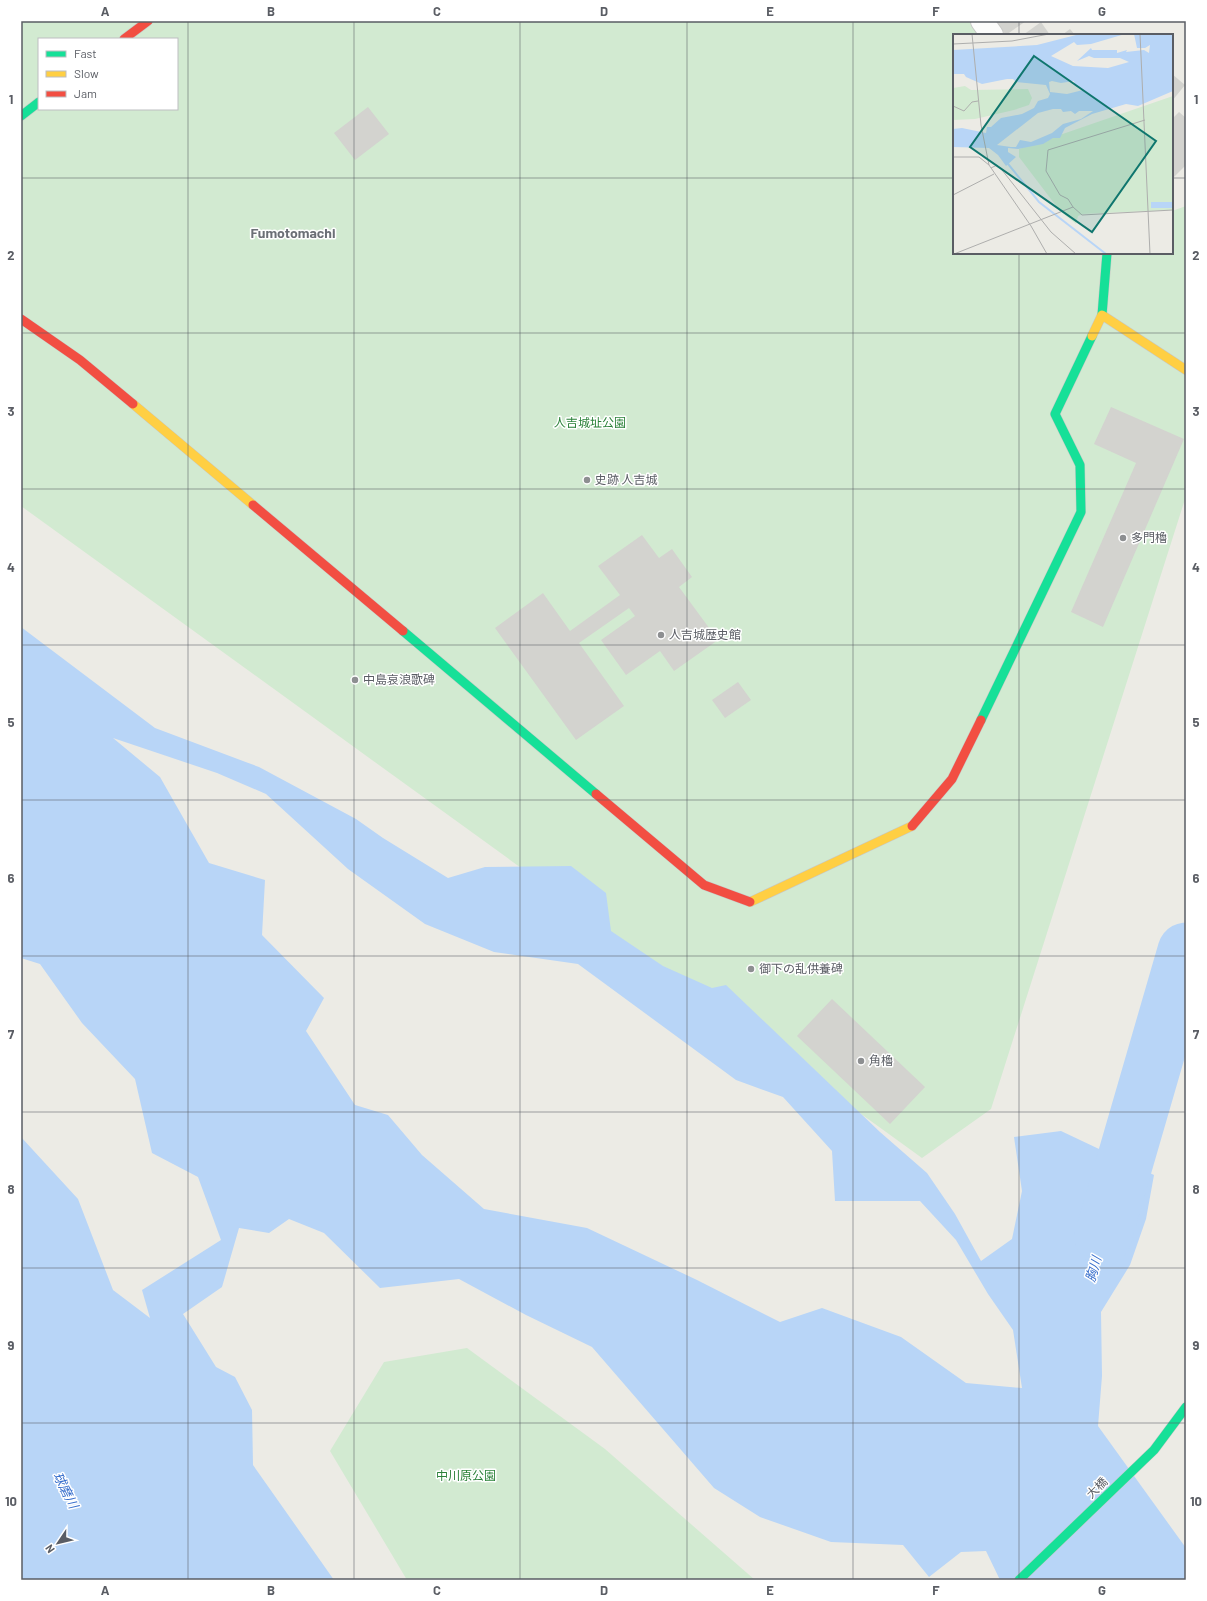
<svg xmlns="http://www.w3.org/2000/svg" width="1207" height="1601" viewBox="0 0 1207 1601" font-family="Barlow,'Noto Sans JP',sans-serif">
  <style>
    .green { fill: #d2ead1; fill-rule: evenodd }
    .water { fill: #b8d5f7; fill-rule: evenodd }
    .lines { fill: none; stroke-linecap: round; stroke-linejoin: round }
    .river { stroke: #b8d5f7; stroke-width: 57 }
    .building { fill: #d3d3cf }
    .street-casing { stroke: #c8c9c7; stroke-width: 24 }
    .fast-casing { stroke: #c7c7c6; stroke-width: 10 }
    .slow-casing { stroke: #c7c7c6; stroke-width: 10 }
    .jam-casing { stroke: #c7c7c6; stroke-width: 10 }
    .street { stroke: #fcfcfb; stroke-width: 22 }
    .fast { stroke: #16e098; stroke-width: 9 }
    .slow { stroke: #ffcf43; stroke-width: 9 }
    .jam { stroke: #f24e42; stroke-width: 9 }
    .grid { fill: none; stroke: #5a5d64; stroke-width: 1; stroke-opacity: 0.55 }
    .poi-dot { fill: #8d8f91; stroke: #fff; stroke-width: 1.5 }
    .labels { text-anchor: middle; stroke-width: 3; stroke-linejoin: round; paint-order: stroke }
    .park-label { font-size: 12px; fill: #2c823a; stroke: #fff }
    .poi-label { font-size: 12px; fill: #5a5d64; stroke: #fff; text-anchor: start }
    .street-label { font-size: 12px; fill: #5a5d64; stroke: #fff }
    .water-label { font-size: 13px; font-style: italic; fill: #3970cd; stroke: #fff }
    .quarter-label { font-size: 14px; font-weight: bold; fill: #6b6f76; stroke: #fff }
    .inset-river { fill: none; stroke: #b8d5f7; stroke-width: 2 }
    .inset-road { fill: none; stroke: #aeaead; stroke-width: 1 }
    .view { fill: #0f766e; fill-opacity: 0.15; stroke: #0f766e; stroke-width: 2 }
    .inset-edge { fill: none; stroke: #5a5d64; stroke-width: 2 }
    .neatline { fill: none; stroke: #5a5d64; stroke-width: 1.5 }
    .grid-label { font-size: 13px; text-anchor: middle; font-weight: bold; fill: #5a5d64 }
  </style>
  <rect width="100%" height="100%" fill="#ecebe5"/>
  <g class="green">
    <path d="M 21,21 L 971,21 L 982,35 L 954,35 L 954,253 L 1172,253 L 1172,211 L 1186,206 L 1186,496 L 991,1109 L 922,1158 L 21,506 ZM 39,39 L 177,39 L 177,109 L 39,109 Z"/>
    <path d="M 467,1348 L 605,1449 L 755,1580 L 407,1580 L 330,1451 L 384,1362 Z"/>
  </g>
  <path class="water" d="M 21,627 L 155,728 L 259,767 L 356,819 L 383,838 L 448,878 L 485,867 L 571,866 L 606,893 L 611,931 L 663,966 L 712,988 L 726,985 L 880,1132 L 927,1173 L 955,1214 L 981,1261 L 1012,1239 L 1022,1191 L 1014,1137 L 1061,1131 L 1154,1175 L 1146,1219 L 1130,1265 L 1101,1312 L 1102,1376 L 1098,1426 L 1186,1548 L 1186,1580 L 1000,1580 L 986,1551 L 961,1552 L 929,1577 L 903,1545 L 831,1542 L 760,1517 L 714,1488 L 592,1347 L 526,1315 L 459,1279 L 380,1288 L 324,1233 L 289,1219 L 269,1233 L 239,1228 L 222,1287 L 183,1314 L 216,1367 L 235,1377 L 252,1410 L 253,1465 L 334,1580 L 21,1580 L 21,1137 L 78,1199 L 113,1290 L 150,1318 L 142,1290 L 221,1240 L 198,1177 L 152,1153 L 135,1079 L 82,1023 L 40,964 L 21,958 ZM 113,738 L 217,773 L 266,794 L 348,869 L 425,924 L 494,952 L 578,964 L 736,1080 L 783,1097 L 832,1151 L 835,1201 L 920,1201 L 956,1240 L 988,1294 L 1013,1330 L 1022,1388 L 966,1383 L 901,1337 L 822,1308 L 780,1322 L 697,1280 L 587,1228 L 484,1209 L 422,1155 L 388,1115 L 355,1105 L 306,1031 L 324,998 L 262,935 L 265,880 L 209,863 L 160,777 Z"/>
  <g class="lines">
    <path class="river" d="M 1103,1237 L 1186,951"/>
  </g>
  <g class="building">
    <path d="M 995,21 L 1026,21 L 1006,35 Z"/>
    <path d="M 1041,22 L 1050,35 L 1023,35 Z"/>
    <path d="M 1070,29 L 1075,35 L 1062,35 Z"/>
    <path d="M 1172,74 L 1185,85 L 1172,101 Z"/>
    <path d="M 368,107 L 389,134 L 355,160 L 334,133 Z"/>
    <path d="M 1179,112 L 1186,118 L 1186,165 L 1172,179 L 1172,119 Z"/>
    <path d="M 1111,407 L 1184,439 L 1103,627 L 1071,612 L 1136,463 L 1094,444 Z"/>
    <path d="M 642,535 L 659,558 L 672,549 L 692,577 L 679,587 L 718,640 L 674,671 L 660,651 L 626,675 L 601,640 L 635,616 L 629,608 L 579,643 L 624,706 L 576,740 L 495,628 L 543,593 L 570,631 L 620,595 L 598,566 Z"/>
    <path d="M 738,682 L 751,700 L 725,718 L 712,700 Z"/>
    <path d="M 832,999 L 925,1087 L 890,1124 L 797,1036 Z"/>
  </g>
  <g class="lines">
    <g class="street-casing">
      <path id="street" d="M 982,21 L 992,35"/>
    </g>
    <g class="fast-casing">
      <g id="fast">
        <path d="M 21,116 L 39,102"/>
        <path d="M 1102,315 L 1107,253"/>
        <path d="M 403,631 L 596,794"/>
        <path d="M 981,720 L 1081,512 L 1080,465 L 1055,414 L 1092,336"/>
        <path d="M 1019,1580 L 1154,1450 L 1186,1407"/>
      </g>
    </g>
    <g class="slow-casing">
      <g id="slow">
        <path d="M 1092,336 L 1102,315 L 1186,370"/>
        <path d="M 133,404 L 253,505"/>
        <path d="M 750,902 L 912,826"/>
      </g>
    </g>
    <g class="jam-casing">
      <g id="jam">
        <path d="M 124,39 L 148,21"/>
        <path d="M 21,319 L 80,360 L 133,404"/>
        <path d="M 253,505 L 403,631"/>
        <path d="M 596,794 L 704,885 L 750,902"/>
        <path d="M 912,826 L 952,779 L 981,720"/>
      </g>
    </g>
    <use href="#street" class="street"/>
    <use href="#fast" class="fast"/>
    <use href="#slow" class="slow"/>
    <use href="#jam" class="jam"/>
  </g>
  <path class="grid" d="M 188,21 L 188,1580M 354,21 L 354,1580M 520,21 L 520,1580M 687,21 L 687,1580M 853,21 L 853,1580M 1019,21 L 1019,35M 21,178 L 954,178M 1172,178 L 1186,178M 1019,253 L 1019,1580M 21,333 L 1186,333M 21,489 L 1186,489M 21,645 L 1186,645M 21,800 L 1186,800M 21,956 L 1186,956M 21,1112 L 1186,1112M 21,1268 L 1186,1268M 21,1423 L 1186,1423"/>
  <g class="poi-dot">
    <circle cx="587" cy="480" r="4"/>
    <circle cx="1123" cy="538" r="4"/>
    <circle cx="661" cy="635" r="4"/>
    <circle cx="355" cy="680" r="4"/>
    <circle cx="751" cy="969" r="4"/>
    <circle cx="861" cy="1061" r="4"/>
  </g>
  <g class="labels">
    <g class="park-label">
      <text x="590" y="427">人吉城址公園</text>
      <text x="466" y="1480">中川原公園</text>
    </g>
    <g class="poi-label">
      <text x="595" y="484">史跡 人吉城</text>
      <text x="1131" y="542">多門櫓</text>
      <text x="669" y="639">人吉城歴史館</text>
      <text x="363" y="684">中島哀浪歌碑</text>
      <text x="759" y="973">御下の乱供養碑</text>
      <text x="869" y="1065">角櫓</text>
    </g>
    <g class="street-label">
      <text transform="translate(1097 1488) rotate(-44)" y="4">大橋</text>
    </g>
    <g class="water-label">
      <text transform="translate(1093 1269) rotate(-74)" y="5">胸川</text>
      <text transform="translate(66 1490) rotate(63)" y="5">球磨川</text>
    </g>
    <g class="quarter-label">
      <text x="293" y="238">Fumotomachi</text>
    </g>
  </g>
  <g transform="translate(953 34)">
    <rect width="220" height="220" fill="#ecebe5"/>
    <path d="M 12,52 L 18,56 L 75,55 L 79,64 L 76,71 L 61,76 L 22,85 L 0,86 L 0,54 ZM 220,62 L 220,176 L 130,180 L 125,182 L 123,190 L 107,177 L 66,123 L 66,115 Z" fill="#d2ead1"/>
    <path d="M 127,0 L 172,0 L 138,10 L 124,11 L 121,8 L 98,22 L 120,32 L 155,34 L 176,28 L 167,24 L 141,24 L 136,22 L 124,27 L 138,14 L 139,16 L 164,16 L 164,19 L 174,16 L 173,18 L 191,16 L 196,19 L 197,11 L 192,14 L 184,14 L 181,0 L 220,0 L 220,57 L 185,72 L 173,70 L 139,80 L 112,94 L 107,104 L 100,104 L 90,110 L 65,115 L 55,114 L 55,118 L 63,123 L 53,132 L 45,121 L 36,114 L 0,113 L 0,95 L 9,94 L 33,99 L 34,93 L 38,93 L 48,84 L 69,80 L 81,74 L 85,67 L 95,64 L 97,60 L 93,51 L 63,48 L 60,45 L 54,45 L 29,50 L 13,43 L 11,40 L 0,40 L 0,16 L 84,11 ZM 99,47 L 108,49 L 121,47 L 122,52 L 130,56 L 114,60 L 97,58 L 96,48 ZM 100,75 L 108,75 L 110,78 L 118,77 L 122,80 L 126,77 L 140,77 L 128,85 L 110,90 L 99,99 L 78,108 L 67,106 L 63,113 L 58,113 L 44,111 L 85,79 ZM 198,168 L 220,168 L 220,174 L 198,174 Z" fill="#b8d5f7" fill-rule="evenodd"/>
    <path class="inset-river" d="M 51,125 L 86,168 L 153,220"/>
    <path class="inset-road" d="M 19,0 L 28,91 L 36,131 L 78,192 L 94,220M 187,0 L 197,220M 0,10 L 59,7 L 96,0M 0,72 L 11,77 L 19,68 L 25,67M 0,123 L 26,123 L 36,131M 38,134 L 44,131 L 49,136 L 98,198 L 123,220M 0,161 L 41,140M 120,173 L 129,181 L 220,176M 1,220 L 120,173 L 115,165 L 107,161 L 93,137 L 95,116 L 192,86"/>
    <path class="view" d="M 81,22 L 203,107 L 139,198 L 17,113 Z"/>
    <rect width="220" height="220" class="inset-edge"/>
  </g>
  <rect width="1207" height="1601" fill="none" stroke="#ffffff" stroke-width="44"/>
  <rect x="38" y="38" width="140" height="72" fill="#ffffff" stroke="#bdbec1"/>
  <rect x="46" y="51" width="20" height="6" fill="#16e098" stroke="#bdbec1"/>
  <text x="74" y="58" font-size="12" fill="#5a5d64">Fast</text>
  <rect x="46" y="71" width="20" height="6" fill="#ffcf43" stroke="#bdbec1"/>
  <text x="74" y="78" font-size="12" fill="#5a5d64">Slow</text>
  <rect x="46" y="91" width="20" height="6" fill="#f24e42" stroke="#bdbec1"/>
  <text x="74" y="98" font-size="12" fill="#5a5d64">Jam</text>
  <g transform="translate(58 1543) rotate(235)" stroke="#ffffff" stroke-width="3" paint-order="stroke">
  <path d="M0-3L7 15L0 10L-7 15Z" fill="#5a5d64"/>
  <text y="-6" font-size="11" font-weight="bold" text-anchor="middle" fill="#5a5d64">N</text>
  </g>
  <rect x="22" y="22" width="1163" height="1557" class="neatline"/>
  <g class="grid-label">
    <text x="105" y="16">A</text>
    <text x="271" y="16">B</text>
    <text x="437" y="16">C</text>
    <text x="604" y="16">D</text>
    <text x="770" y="16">E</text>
    <text x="936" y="16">F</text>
    <text x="1102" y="16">G</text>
    <text x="11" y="104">1</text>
    <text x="1196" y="104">1</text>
    <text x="11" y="260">2</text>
    <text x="1196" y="260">2</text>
    <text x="11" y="416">3</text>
    <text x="1196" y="416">3</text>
    <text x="11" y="572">4</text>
    <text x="1196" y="572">4</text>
    <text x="11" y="727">5</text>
    <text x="1196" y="727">5</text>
    <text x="11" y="883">6</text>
    <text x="1196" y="883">6</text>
    <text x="11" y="1039">7</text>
    <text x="1196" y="1039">7</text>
    <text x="11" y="1194">8</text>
    <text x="1196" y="1194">8</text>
    <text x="11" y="1350">9</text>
    <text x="1196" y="1350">9</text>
    <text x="11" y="1506">10</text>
    <text x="1196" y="1506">10</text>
    <text x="105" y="1595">A</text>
    <text x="271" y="1595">B</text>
    <text x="437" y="1595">C</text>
    <text x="604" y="1595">D</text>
    <text x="770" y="1595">E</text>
    <text x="936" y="1595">F</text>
    <text x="1102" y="1595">G</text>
  </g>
</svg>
